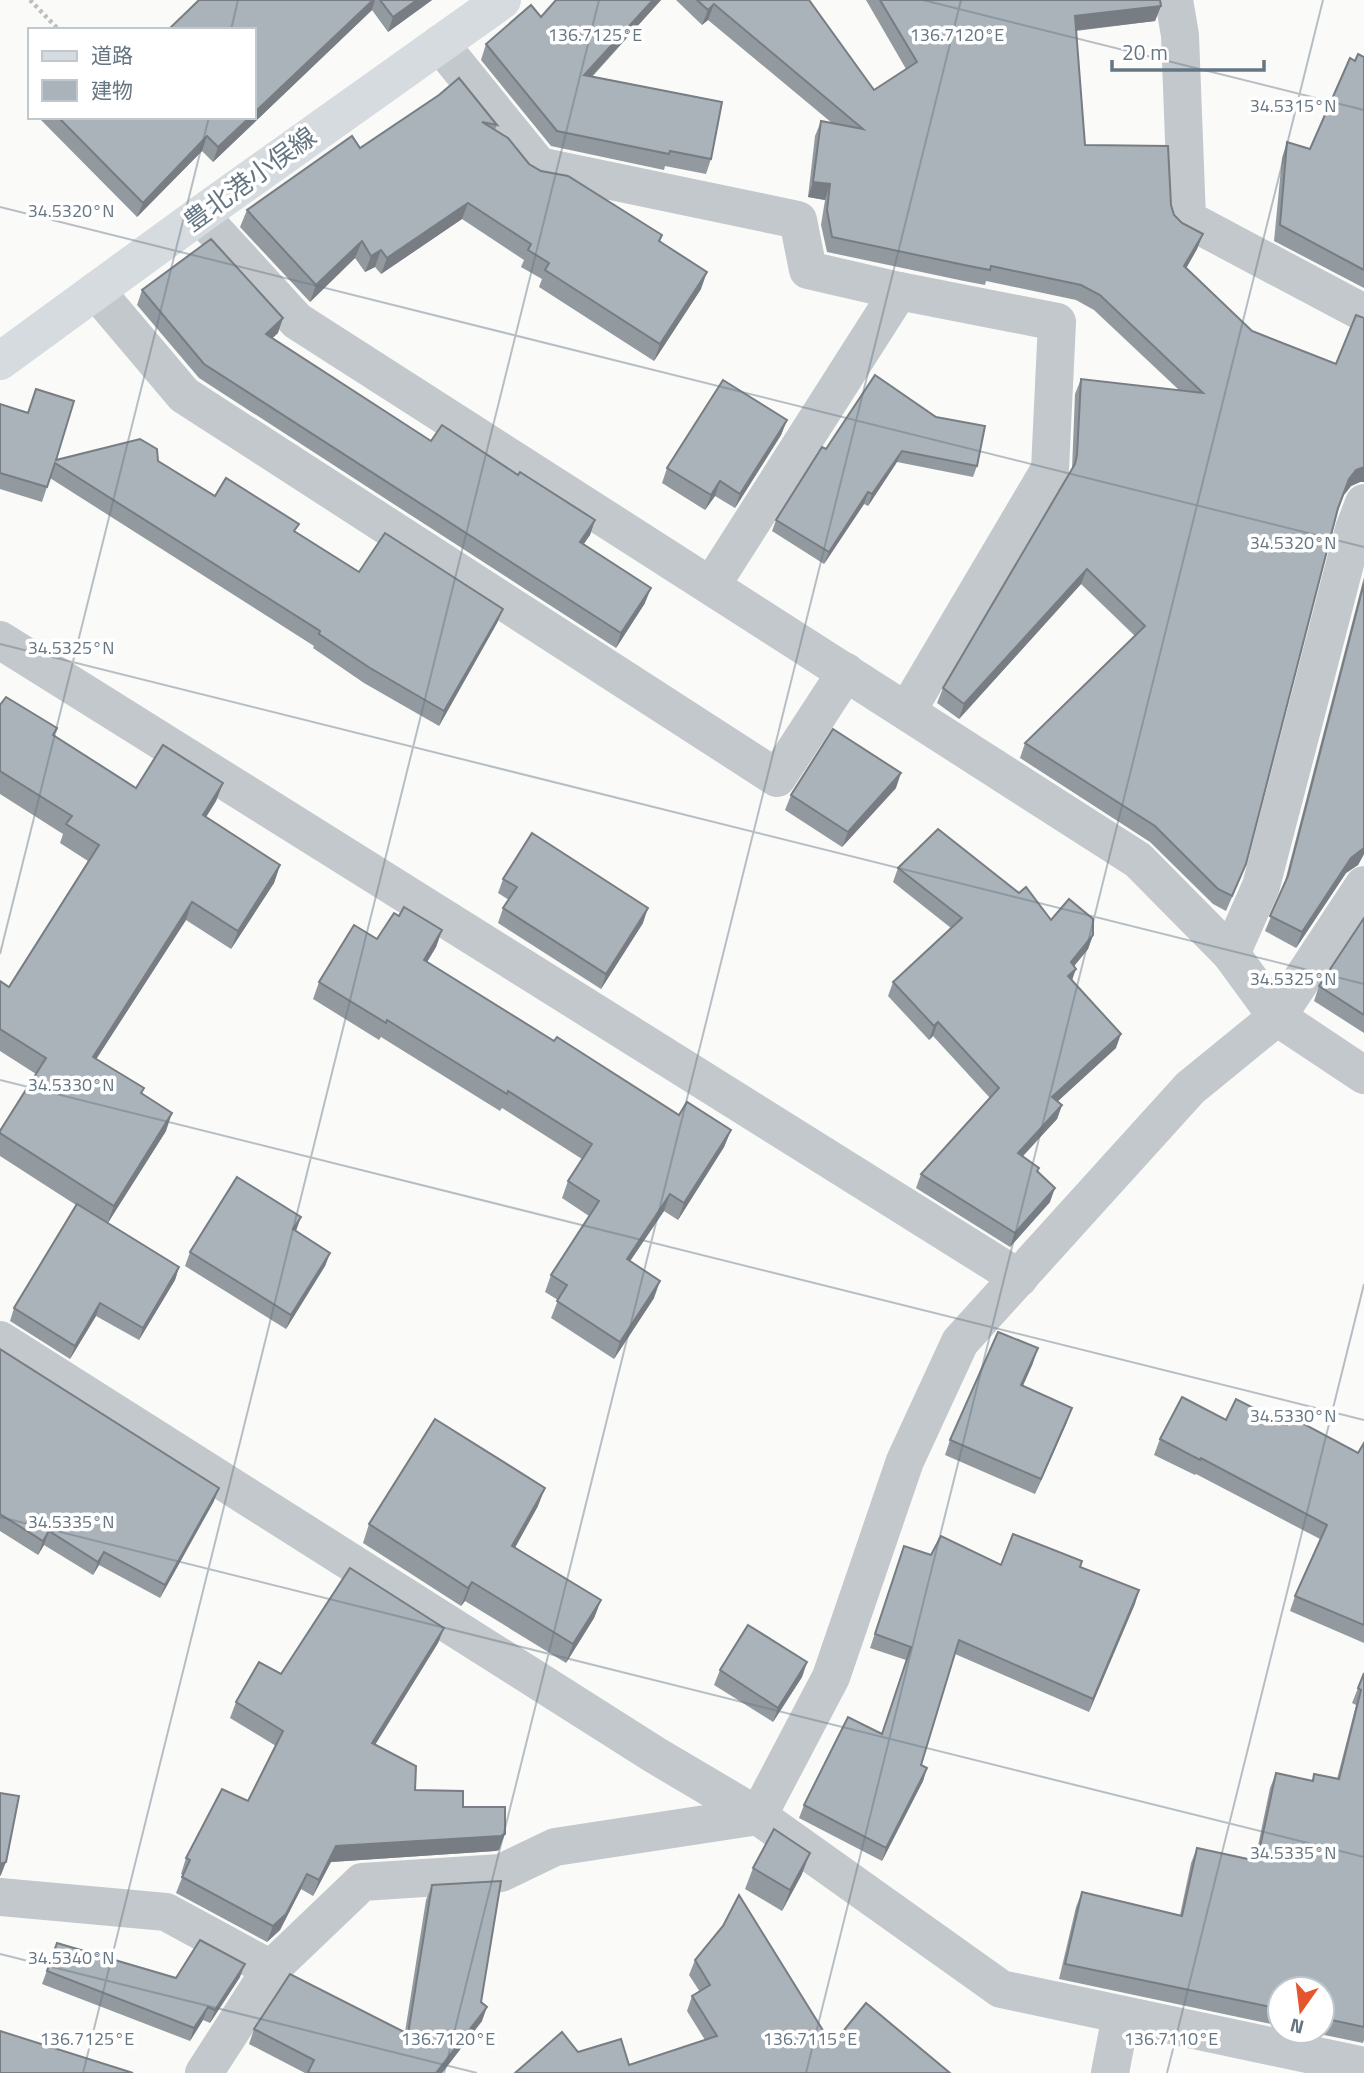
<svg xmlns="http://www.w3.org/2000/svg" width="1364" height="2073" viewBox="0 0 1364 2073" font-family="'Titillium Web','Noto Sans JP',sans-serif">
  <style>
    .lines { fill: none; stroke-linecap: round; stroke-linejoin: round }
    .path { stroke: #bbbfc2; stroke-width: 4.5; stroke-dasharray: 3.5 3.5; stroke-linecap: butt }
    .minor { stroke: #c3c8cc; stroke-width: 38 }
    .major { stroke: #d6dbdf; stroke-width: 38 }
    .wall { fill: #929a9f }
    .shaded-wall { fill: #777d82 }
    .building { fill: #aab3b9; stroke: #777d82; stroke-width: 2 }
    .ticks { fill: none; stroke: #657683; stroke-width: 2; stroke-opacity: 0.45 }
    .labels { text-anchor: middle; stroke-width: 7; stroke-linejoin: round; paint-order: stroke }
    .street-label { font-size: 26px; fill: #657683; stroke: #fff }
    .ticks-label { font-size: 18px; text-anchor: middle; fill: #657683; stroke: #fff; stroke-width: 7; stroke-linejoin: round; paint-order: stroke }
  </style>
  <rect width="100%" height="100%" fill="#fafaf8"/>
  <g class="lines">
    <path class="path" d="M 30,0 L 59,30"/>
    <g class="minor">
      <path d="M 1174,0 L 1180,35 L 1187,219 L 1364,313"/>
      <path d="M 440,44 L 539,166 L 798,220 L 808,270 L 899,291 L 1057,322 L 1050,469 L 907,711"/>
      <path d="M 200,215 L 297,321 L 1138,860 L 1231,954"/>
      <path d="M 96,291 L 184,395 L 777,778 L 846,672"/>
      <path d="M 711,586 L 899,291"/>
      <path d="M 0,640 L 1019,1278"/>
      <path d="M 1364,885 L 1277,1017 L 1364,1075"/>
      <path d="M 0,1340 L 655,1755 L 758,1816 L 1001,1989 L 1364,2066"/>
      <path d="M 0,1897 L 166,1912 L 271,1969"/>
      <path d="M 204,2073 L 271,1969 L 362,1882 L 501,1873 L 555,1847 L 758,1816 L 831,1677 L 905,1461 L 960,1342 L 1190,1088 L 1277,1017 L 1231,954 L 1261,886 L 1354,529 L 1364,503"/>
      <path d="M 1110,2073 L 1121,2015"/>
    </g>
    <path class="major" d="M 0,361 L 200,215 L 502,0"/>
  </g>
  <g class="wall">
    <path d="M 199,0 L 432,0 L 388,32 L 372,10 L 213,162 L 202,151 L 137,217 L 38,117 L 254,117 Z"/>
    <path d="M 556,0 L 661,0 L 592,77 L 711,159 L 706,174 L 665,166 L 664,170 L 551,146 L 481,60 L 486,44 L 541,17 Z"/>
    <path d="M 676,0 L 809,0 L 874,90 L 906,69 L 866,0 L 1160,0 L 1161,6 L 1155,21 L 1076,31 L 1085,145 L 1171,205 L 1174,215 L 1182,223 L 1203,234 L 1197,249 L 1186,268 L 1360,482 L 1351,486 L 1344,495 L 1338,511 L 1240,879 L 1226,911 L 1213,904 L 1150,842 L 1020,758 L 1025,743 L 1135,636 L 1081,584 L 959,719 L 937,703 L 943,688 L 1072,469 L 1075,394 L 1081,379 L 1179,390 L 1094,310 L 1076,300 L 986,281 L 985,285 L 964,281 L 827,252 L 821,225 L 825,200 L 808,197 L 815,136 L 821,121 L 832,123 L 708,20 L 702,25 Z"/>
    <path d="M 1364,57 L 1364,288 L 1274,241 L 1282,158 L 1287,142 L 1310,149 L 1355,61 Z"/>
    <path d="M 439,95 L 497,125 L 495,130 L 529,164 L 662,235 L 660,242 L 701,289 L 654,361 L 539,287 L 542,279 L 521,267 L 524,260 L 462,219 L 381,274 L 375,267 L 365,272 L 355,258 L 310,302 L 240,227 L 247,210 L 360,148 Z"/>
    <path d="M 142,290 L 278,333 L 272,338 L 431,441 L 518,475 L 595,520 L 590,535 L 583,544 L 645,603 L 616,648 L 199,378 L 137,305 Z"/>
    <path d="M 875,375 L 977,466 L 973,477 L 897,462 L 868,506 L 864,504 L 824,564 L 772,531 L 776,520 L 826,449 Z"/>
    <path d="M 36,389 L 56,460 L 158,461 L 215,496 L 295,532 L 359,572 L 503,609 L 497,623 L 439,726 L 364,683 L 313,648 L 314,646 L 50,478 L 42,502 L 0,489 L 0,404 L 28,412 Z"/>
    <path d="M 787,420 L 781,435 L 735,508 L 715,496 L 705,510 L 662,483 L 667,468 Z"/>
    <path d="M 1364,577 L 1364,854 L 1358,865 L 1346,873 L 1296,948 L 1265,931 L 1284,885 Z"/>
    <path d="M 0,705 L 57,728 L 54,735 L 136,788 L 223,783 L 216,801 L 206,817 L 280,865 L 274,883 L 231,949 L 186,920 L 96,1059 L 142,1093 L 166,1131 L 108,1223 L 179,1267 L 175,1280 L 139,1340 L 96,1316 L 70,1359 L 10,1321 L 14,1308 L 76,1205 L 0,1156 L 0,1131 L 36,1074 L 0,1051 L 0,981 L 9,987 L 88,861 L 60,843 L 63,834 L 0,794 Z"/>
    <path d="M 896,788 L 842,847 L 785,810 L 791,795 Z"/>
    <path d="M 898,868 L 1093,935 L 1088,949 L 1074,966 L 1072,980 L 1116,1048 L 1058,1101 L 1062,1105 L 1057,1119 L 1022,1156 L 1037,1172 L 1050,1202 L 1010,1247 L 916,1188 L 921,1174 L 990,1098 L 933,1036 L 929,1040 L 888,996 L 893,982 L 951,928 L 893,882 Z"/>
    <path d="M 503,879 L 643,923 L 601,989 L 498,923 L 503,908 L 509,900 L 498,893 Z"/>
    <path d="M 399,916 L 442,930 L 436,947 L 427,962 L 554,1041 L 679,1115 L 731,1130 L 724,1147 L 678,1220 L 664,1211 L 630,1261 L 654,1298 L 614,1359 L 551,1318 L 558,1300 L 545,1292 L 551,1275 L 589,1216 L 562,1198 L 568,1181 L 582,1159 L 502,1108 L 500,1111 L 381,1037 L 379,1040 L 313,999 L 319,982 L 377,939 Z"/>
    <path d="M 1364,918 L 1364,1033 L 1314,1001 L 1319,986 Z"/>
    <path d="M 296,1231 L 330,1253 L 325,1266 L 286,1329 L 185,1266 L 190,1252 Z"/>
    <path d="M 0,1349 L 214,1501 L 160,1598 L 99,1565 L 93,1575 L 44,1545 L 38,1555 L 0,1531 Z"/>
    <path d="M 1033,1363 L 1023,1386 L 1067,1422 L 1035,1494 L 945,1455 L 950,1440 Z"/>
    <path d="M 1226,1420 L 1287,1425 L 1358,1453 L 1364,1443 L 1364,1643 L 1290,1611 L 1295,1596 L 1320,1539 L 1196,1474 L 1195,1475 L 1154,1455 L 1160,1439 Z"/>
    <path d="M 538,1506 L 515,1547 L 601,1600 L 594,1618 L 566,1663 L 465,1601 L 461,1606 L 363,1543 L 369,1524 Z"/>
    <path d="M 904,1546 L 931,1555 L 1001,1565 L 1080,1567 L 1139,1590 L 1089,1712 L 955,1654 L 921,1765 L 927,1768 L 923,1781 L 882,1861 L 799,1818 L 804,1805 L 882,1734 L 906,1660 L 870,1648 Z"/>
    <path d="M 444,1628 L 438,1643 L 375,1744 L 415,1790 L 463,1807 L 499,1850 L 495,1851 L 331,1862 L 313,1896 L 301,1889 L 280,1930 L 267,1942 L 176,1893 L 183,1875 L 181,1874 L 186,1858 L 248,1801 L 276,1746 L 230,1718 L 236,1702 L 281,1674 Z"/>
    <path d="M 807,1662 L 802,1677 L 773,1722 L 714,1685 L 720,1670 Z"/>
    <path d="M 1364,1673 L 1364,2040 L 1363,2043 L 1305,2031 L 1322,2031 L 1322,1989 L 1280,1989 L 1280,2026 L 1059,1979 L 1076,1907 L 1082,1892 L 1180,1915 L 1191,1863 L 1197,1848 L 1255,1860 L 1270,1788 L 1276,1773 L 1312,1781 L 1314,1774 L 1337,1779 L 1356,1705 L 1352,1703 Z"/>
    <path d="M 753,1868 L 802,1874 L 782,1911 L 745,1889 Z"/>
    <path d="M 432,1885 L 481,2002 L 482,2021 L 442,2073 L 305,2073 L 249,2044 L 254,2029 L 405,2032 L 426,1900 Z"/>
    <path d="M 57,1943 L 176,1978 L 240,1977 L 210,2023 L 203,2020 L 190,2041 L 42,1984 Z"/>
    <path d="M 695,1960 L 832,2045 L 950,2073 L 515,2073 L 578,2052 L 629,2065 L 705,2040 L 687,2011 L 692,1996 L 700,1992 L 689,1975 Z"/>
  </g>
  <g class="shaded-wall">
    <path d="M 373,0 L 375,0 L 372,10 L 213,162 L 218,147 L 250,117 L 254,117 L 254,113 Z"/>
    <path d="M 417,0 L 432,0 L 388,32 L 393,17 Z"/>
    <path d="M 653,0 L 661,0 L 579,90 L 584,75 Z"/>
    <path d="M 714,4 L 708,20 L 702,25 L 708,10 Z"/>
    <path d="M 1161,6 L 1155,21 L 1070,31 L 1075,16 Z"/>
    <path d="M 207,136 L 202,151 L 137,217 L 143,203 Z"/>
    <path d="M 813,182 L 830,184 L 825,200 L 808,197 Z"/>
    <path d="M 468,203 L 462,219 L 381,274 L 387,258 Z"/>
    <path d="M 1203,234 L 1197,249 L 1179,281 L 1184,266 Z"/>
    <path d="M 362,241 L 355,258 L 310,302 L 316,285 Z"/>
    <path d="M 381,250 L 375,267 L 365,272 L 371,256 Z"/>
    <path d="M 707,272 L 701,289 L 654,361 L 660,344 Z"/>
    <path d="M 283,318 L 278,333 L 261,349 L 266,334 Z"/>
    <path d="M 787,420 L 781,435 L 735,508 L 740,494 Z"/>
    <path d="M 902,451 L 897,462 L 868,506 L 872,494 Z"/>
    <path d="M 1364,467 L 1364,482 L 1360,482 L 1351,486 L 1344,495 L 1349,479 L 1356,470 Z"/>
    <path d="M 720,481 L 715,496 L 705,510 L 711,495 Z"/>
    <path d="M 868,492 L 864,504 L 824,564 L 829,552 Z"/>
    <path d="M 595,520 L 590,535 L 575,557 L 580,542 Z"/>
    <path d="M 1087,569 L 1081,584 L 959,719 L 964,704 Z"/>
    <path d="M 651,588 L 645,603 L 616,648 L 621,633 Z"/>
    <path d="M 503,609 L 497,623 L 439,726 L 444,711 Z"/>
    <path d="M 901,773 L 896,788 L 842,847 L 848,832 Z"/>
    <path d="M 223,783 L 216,801 L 196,833 L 203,815 Z"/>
    <path d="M 1364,848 L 1364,854 L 1358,865 L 1346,873 L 1296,948 L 1302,932 L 1351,858 Z"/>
    <path d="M 280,865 L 274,883 L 231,949 L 238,931 Z"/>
    <path d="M 192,902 L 186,920 L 86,1075 L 93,1057 Z"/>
    <path d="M 648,908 L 643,923 L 601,989 L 606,974 Z"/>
    <path d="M 442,930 L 436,947 L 418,977 L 424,960 Z"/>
    <path d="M 1093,935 L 1088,949 L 1066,976 L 1071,962 Z"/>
    <path d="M 1076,969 L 1071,983 L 1068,976 Z"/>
    <path d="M 938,1022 L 933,1036 L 929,1040 L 934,1026 Z"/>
    <path d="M 1121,1034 L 1116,1048 L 1047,1111 L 1052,1097 Z"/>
    <path d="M 1062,1105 L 1057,1119 L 1013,1167 L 1018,1153 Z"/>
    <path d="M 172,1113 L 166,1131 L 107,1224 L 114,1206 Z"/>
    <path d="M 731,1130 L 724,1147 L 678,1220 L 684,1203 Z"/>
    <path d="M 1055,1188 L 1050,1202 L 1010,1247 L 1015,1233 Z"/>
    <path d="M 670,1194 L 664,1211 L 620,1276 L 627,1259 Z"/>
    <path d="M 301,1217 L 296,1231 L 293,1229 Z"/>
    <path d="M 330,1253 L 325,1266 L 286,1329 L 291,1315 Z"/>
    <path d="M 179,1267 L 175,1280 L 139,1340 L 143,1328 Z"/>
    <path d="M 660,1281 L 654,1298 L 614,1359 L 620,1342 Z"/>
    <path d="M 100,1303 L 96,1316 L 70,1359 L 75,1346 Z"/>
    <path d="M 1038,1348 L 1033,1363 L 1016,1400 L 1021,1385 Z"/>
    <path d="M 1072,1408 L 1067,1422 L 1035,1494 L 1041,1479 Z"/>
    <path d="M 219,1488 L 214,1501 L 160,1598 L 165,1585 Z"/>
    <path d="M 545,1488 L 538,1506 L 506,1564 L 512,1546 Z"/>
    <path d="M 49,1531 L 44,1545 L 38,1555 L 43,1541 Z"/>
    <path d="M 104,1552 L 99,1565 L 93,1575 L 98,1562 Z"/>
    <path d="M 472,1582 L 465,1601 L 461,1606 L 468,1588 Z"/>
    <path d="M 1139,1590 L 1135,1604 L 1089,1712 L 1093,1699 Z"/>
    <path d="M 601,1600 L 594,1618 L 566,1663 L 573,1644 Z"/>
    <path d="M 444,1628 L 438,1643 L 367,1758 L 372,1743 Z"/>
    <path d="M 807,1662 L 802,1677 L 773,1722 L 778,1708 Z"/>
    <path d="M 927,1768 L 923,1781 L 882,1861 L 886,1848 Z"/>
    <path d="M 505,1834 L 499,1850 L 495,1851 L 331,1862 L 313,1896 L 319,1880 L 336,1846 Z"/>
    <path d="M 810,1853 L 802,1874 L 782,1911 L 790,1890 Z"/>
    <path d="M 6,1862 L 1,1875 L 0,1876 L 0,1864 Z"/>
    <path d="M 307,1874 L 301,1889 L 280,1930 L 267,1942 L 273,1926 Z"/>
    <path d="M 245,1964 L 240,1977 L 210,2023 L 215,2010 Z"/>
    <path d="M 208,2007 L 203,2020 L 190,2041 L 194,2028 Z"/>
    <path d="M 487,2007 L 482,2021 L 442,2073 L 436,2073 Z"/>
  </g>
  <g class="building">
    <path d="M 199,0 L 373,0 L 254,113 L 254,30 L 168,30 Z"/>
    <path d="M 380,0 L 417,0 L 393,17 Z"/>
    <path d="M 556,0 L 653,0 L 584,75 L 722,102 L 711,159 L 670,151 L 669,154 L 557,131 L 486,44 L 531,5 L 541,17 Z"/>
    <path d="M 697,0 L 809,0 L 874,90 L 917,62 L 880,0 L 1160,0 L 1161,6 L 1075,16 L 1085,145 L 1168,146 L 1171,205 L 1174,215 L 1182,223 L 1203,234 L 1184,266 L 1252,331 L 1336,364 L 1356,315 L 1364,318 L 1364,467 L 1356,470 L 1349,479 L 1338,508 L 1246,864 L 1232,896 L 1218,889 L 1155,826 L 1025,743 L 1145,626 L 1087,569 L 964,704 L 943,688 L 1075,464 L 1077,455 L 1081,379 L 1203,393 L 1100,295 L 1081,285 L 991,266 L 990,270 L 969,266 L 832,237 L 827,210 L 830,184 L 813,182 L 821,121 L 863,129 L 714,4 L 708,10 Z"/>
    <path d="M 1358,54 L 1364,57 L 1364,270 L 1280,225 L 1287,142 L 1310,149 L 1350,58 L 1355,61 Z"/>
    <path d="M 459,78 L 497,125 L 482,122 L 508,138 L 529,164 L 541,171 L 568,176 L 662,235 L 659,241 L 707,272 L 660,344 L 545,270 L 549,263 L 528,250 L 531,244 L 468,203 L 387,258 L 381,250 L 371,256 L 362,241 L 316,285 L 247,210 L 352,136 L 360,148 L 439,95 Z"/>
    <path d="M 58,117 L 250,117 L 218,147 L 207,136 L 143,203 Z"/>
    <path d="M 211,239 L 283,318 L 266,334 L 431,441 L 442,425 L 518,475 L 520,472 L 595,520 L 580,542 L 651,588 L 621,633 L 204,364 L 142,290 Z"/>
    <path d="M 875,375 L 936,417 L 985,426 L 977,466 L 902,451 L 872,494 L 868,492 L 829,552 L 776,520 L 822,447 L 826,449 Z"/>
    <path d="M 723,380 L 787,420 L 740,494 L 720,481 L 711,495 L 667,468 Z"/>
    <path d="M 36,389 L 74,401 L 56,460 L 140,439 L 157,449 L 158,461 L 215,496 L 226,478 L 299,524 L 294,531 L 359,572 L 385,533 L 503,609 L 444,711 L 370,668 L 319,634 L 320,631 L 55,463 L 47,487 L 0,473 L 0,404 L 28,413 Z"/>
    <path d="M 1364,583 L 1364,848 L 1351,858 L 1302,932 L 1270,916 L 1288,876 Z"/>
    <path d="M 6,697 L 57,728 L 53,735 L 136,788 L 163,745 L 223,783 L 203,815 L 280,865 L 238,931 L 192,902 L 93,1057 L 144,1088 L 141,1093 L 172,1113 L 114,1206 L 0,1133 L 0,1131 L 46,1058 L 0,1029 L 0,981 L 9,987 L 99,845 L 66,824 L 72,816 L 0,771 L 0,705 Z"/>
    <path d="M 833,729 L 901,773 L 848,832 L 791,795 Z"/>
    <path d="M 938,829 L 1019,893 L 1026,887 L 1051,920 L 1069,899 L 1093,919 L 1093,935 L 1071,962 L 1076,969 L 1068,976 L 1121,1034 L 1052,1097 L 1062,1105 L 1018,1153 L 1039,1168 L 1037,1171 L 1055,1188 L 1015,1233 L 921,1174 L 999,1088 L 938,1022 L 934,1026 L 893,982 L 962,918 L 898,868 Z"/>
    <path d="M 532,833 L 648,908 L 606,974 L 503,908 L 517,887 L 503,879 Z"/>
    <path d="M 404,907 L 442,930 L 424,960 L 554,1041 L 557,1037 L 679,1115 L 687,1102 L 731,1130 L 684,1203 L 670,1194 L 627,1259 L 660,1281 L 620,1342 L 557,1301 L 567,1285 L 551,1275 L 599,1201 L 568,1181 L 592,1144 L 508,1091 L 507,1094 L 387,1020 L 386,1023 L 319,982 L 354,925 L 377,939 L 394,913 L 399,916 Z"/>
    <path d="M 1364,918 L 1364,1015 L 1319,986 Z"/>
    <path d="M 237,1177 L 301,1217 L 293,1229 L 330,1253 L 291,1315 L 190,1252 Z"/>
    <path d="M 77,1204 L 179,1267 L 143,1328 L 100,1303 L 75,1346 L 14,1308 Z"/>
    <path d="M 998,1332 L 1038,1348 L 1021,1385 L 1072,1408 L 1041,1479 L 950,1440 Z"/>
    <path d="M 0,1349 L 219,1488 L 165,1585 L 104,1552 L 98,1562 L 49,1531 L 43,1541 L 0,1514 Z"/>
    <path d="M 1182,1397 L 1226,1420 L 1236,1399 L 1287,1425 L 1291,1417 L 1358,1453 L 1364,1443 L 1364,1625 L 1295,1596 L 1327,1525 L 1201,1458 L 1200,1460 L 1160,1439 Z"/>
    <path d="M 435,1419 L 545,1488 L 512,1546 L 601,1600 L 573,1644 L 472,1582 L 468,1588 L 369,1524 Z"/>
    <path d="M 1013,1534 L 1082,1561 L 1080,1567 L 1139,1590 L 1093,1699 L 959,1640 L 921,1765 L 927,1768 L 886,1848 L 804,1805 L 848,1717 L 882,1734 L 911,1647 L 875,1634 L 904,1546 L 931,1555 L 941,1536 L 1001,1565 Z"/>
    <path d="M 350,1568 L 444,1628 L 372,1743 L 416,1766 L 415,1790 L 463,1791 L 463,1807 L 505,1807 L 505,1834 L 501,1836 L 336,1846 L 319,1880 L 307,1874 L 286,1914 L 273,1926 L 182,1877 L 190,1860 L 186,1858 L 222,1789 L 248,1801 L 283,1731 L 236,1702 L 259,1662 L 281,1674 Z"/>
    <path d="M 748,1625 L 807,1662 L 778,1708 L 720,1670 Z"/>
    <path d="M 1364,1673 L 1364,2027 L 1322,2018 L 1322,1989 L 1280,1989 L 1280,2009 L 1065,1964 L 1082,1892 L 1182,1916 L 1197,1848 L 1257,1861 L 1276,1773 L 1313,1781 L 1314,1774 L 1339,1779 L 1361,1690 L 1358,1688 Z"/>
    <path d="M 0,1793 L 19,1796 L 6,1862 L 0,1864 Z"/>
    <path d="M 774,1829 L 810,1853 L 790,1890 L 753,1868 Z"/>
    <path d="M 501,1881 L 481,2002 L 487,2007 L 436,2073 L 310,2073 L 308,2072 L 314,2060 L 254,2029 L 290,1974 L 408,2034 L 432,1885 Z"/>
    <path d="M 739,1895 L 832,2045 L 866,2003 L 950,2073 L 515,2073 L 562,2032 L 578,2052 L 621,2039 L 629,2065 L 717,2036 L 692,1996 L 710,1985 L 695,1960 L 723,1926 Z"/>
    <path d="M 200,1940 L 245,1964 L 215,2010 L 208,2007 L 194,2028 L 47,1971 L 57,1943 L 176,1978 Z"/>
    <path d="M 0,2031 L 133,2073 L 0,2073 Z"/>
  </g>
  <path class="ticks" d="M 923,0 L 1364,110M 231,30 L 238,0M 0,207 L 1364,547M 0,644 L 1364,984M 0,954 L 209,117M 0,1080 L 1364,1420M 0,1517 L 1364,1857M 0,1954 L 477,2073M 83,2073 L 599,0M 444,2073 L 961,0M 806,2073 L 1323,0M 1167,2073 L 1364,1284"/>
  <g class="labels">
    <g class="street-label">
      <text transform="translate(250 179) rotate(-36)" y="9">豊北港小俣線</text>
    </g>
  </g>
  <g class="ticks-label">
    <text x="595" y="41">136.7125°E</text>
    <text x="957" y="41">136.7120°E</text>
    <text x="1293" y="112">34.5315°N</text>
    <text x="71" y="217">34.5320°N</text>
    <text x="1293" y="549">34.5320°N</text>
    <text x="71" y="654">34.5325°N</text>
    <text x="1293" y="985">34.5325°N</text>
    <text x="71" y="1091">34.5330°N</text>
    <text x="1293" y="1422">34.5330°N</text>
    <text x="71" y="1528">34.5335°N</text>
    <text x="1293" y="1859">34.5335°N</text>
    <text x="71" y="1964">34.5340°N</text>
    <text x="87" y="2045">136.7125°E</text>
    <text x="448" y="2045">136.7120°E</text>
    <text x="810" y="2045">136.7115°E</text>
    <text x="1171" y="2045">136.7110°E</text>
  </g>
  <rect x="28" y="28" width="228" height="91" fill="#ffffff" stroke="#c1c8cd" stroke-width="2"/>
  <rect x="42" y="51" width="35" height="10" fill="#d6dbdf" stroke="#c1c8cd" stroke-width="2"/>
  <text x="91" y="63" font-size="21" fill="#657683">道路</text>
  <rect x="42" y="80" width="35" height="21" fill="#aab3b9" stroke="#c1c8cd" stroke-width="2"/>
  <text x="91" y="98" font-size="21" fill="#657683">建物</text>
  <g transform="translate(1301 2010) rotate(194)"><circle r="33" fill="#ffffff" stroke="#c1c8cd" stroke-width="2"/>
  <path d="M0-5L12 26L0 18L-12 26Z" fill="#e4572e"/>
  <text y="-10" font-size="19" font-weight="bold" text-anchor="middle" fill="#657683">N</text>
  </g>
  <path d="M1112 60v10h152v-10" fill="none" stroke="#657683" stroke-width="3.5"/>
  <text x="1122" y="60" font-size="21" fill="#657683" stroke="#ffffff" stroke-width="5" paint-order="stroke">20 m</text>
</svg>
